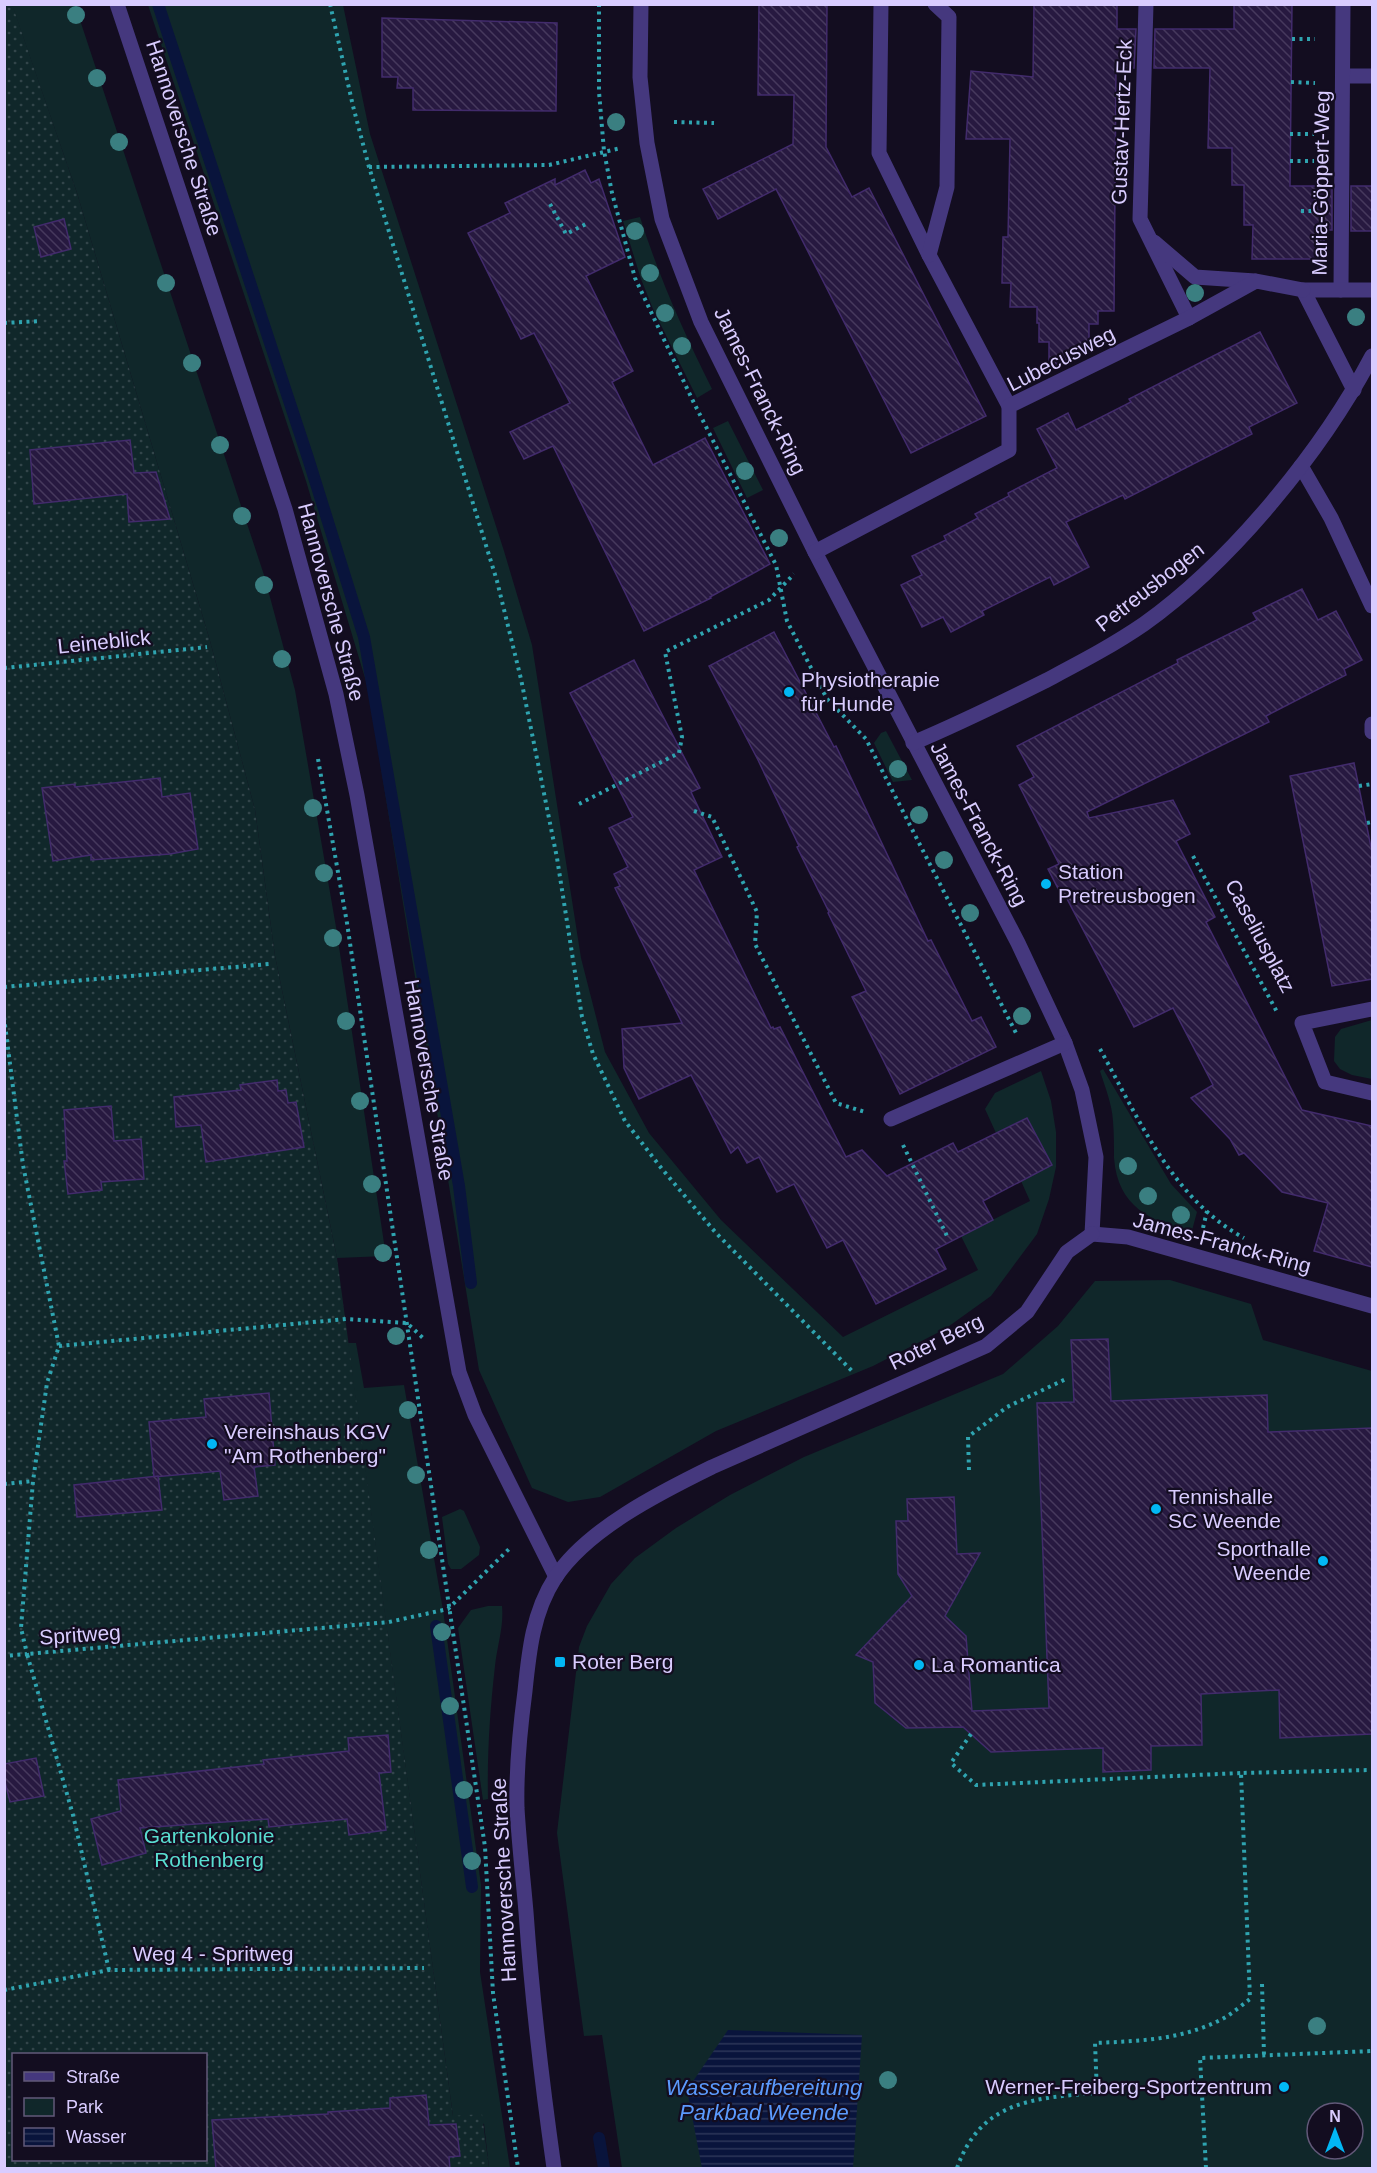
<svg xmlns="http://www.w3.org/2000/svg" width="1377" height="2173" viewBox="0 0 1377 2173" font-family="Helvetica,sans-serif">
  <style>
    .green { fill: #10272a; fill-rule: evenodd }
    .garden { fill: url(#garden-dots); fill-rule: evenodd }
    .water { fill: url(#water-rules) }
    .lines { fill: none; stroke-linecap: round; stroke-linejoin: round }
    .stream { stroke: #09143c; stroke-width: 12 }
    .building { fill: url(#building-back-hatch); stroke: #422b6c; stroke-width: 1.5 }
    .path { stroke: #2fa4b0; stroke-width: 4; stroke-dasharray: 3 4.5; stroke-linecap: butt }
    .minor { stroke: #45387e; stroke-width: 15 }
    .tree { fill: #3a7f81 }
    .poi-dot { fill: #02b7f4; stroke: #130d20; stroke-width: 2 }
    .labels { text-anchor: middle; stroke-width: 4.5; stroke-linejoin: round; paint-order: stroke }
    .street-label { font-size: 21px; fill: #d9ccff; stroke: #130d20 }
    .poi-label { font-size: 21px; fill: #d9ccff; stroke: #130d20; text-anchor: start }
    .park-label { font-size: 21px; fill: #59ddd0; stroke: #130d20 }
    .water-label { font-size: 22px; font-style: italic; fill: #5b9afd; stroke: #130d20 }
  </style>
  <defs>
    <pattern id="garden-dots" width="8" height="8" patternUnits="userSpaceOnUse" patternTransform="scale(1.5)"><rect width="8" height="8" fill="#10272a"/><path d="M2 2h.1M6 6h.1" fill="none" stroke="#32454a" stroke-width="1.8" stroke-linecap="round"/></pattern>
    <pattern id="water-rules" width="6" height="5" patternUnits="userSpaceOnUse" patternTransform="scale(1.5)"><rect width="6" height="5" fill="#09143c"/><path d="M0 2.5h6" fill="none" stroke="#2c3559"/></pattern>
    <pattern id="building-back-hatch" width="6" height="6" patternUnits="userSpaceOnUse" patternTransform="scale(1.5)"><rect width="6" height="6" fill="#271940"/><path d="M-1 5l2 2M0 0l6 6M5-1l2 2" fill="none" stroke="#46395d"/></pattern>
  </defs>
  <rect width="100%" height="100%" fill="#130d20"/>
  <g class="green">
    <path d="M 12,5 L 75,5 L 264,575 L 295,690 L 336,927 L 386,1256 L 337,1258 L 275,956 L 255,810 L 210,641 L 77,193 Z"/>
    <path d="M 148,5 L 343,5 L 370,134 L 504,551 L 532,645 L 581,958 L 605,1052 L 649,1133 L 721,1220 L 843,1337 L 978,1270 L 961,1236 L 1030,1201 L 1021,1181 L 1051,1165 L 1027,1118 L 996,1133 L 985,1109 L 995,1093 L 1041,1071 L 1051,1101 L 1056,1132 L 1056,1167 L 1049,1199 L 1037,1234 L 991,1296 L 945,1329 L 873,1366 L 716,1431 L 600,1497 L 568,1502 L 532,1488 L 479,1370 L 368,688 L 306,481 Z"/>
    <path d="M 640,217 C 659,277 684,333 712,389 L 697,398 L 653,309 L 641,279 L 623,221 Z"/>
    <path d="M 728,421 L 763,490 L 747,498 L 713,428 Z"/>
    <path d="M 886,731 L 912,780 L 893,782 L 874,743 L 881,733 Z"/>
    <path d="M 1372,1020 L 1372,1079 L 1352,1075 L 1340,1069 L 1334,1061 L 1335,1037 L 1341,1029 Z"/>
    <path d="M 1103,1069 L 1171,1184 L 1197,1212 L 1191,1234 C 1150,1219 1118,1208 1114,1158 C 1114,1146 1114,1133 1113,1121 C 1112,1104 1105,1087 1100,1071 Z"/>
    <path d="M 1170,1280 L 1251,1304 L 1263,1340 L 1372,1371 L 1372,2168 L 622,2168 L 602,2035 L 584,2036 L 557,1833 L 579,1647 L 587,1626 L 611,1584 L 635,1558 L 676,1528 L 730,1495 L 804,1457 L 1003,1374 L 1058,1326 L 1095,1281 ZM 1317,2113 L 1353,2113 L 1353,2149 L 1317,2149 Z"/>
    <path d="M 348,1343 L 356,1343 L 364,1388 L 404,1385 L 443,1610 L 481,1885 L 480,1972 L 510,2168 L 489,2168 L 484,2124 L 453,2116 Z"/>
    <path d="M 460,1509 L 464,1511 L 480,1547 L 479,1555 L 461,1569 L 451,1569 L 448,1564 L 442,1517 Z"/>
    <path d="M 488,1606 L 502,1606 C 504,1627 497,1646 495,1666 C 490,1710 487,1754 488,1799 L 483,1800 L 458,1628 L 471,1610 Z"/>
  </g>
  <path class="garden" d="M 12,4 L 77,193 L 210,641 L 255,810 L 275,956 L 337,1258 L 453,2116 L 482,2114 L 489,2168 L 5,2168 L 4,5 ZM 14,2054 L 206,2054 L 206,2160 L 14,2160 Z"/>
  <path class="water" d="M 728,2030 L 862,2035 L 853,2168 L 702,2168 L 687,2090 Z"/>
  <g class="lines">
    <g class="stream">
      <path d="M 158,4 L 308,458 L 364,637 L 459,1186 L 471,1283"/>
      <path d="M 436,1626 L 472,1887"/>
      <path d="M 599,2138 L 604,2168"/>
    </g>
  </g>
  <g class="building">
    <path d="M 759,4 L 827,4 L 826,147 L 852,197 L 869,188 L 986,416 L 911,453 L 776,189 L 718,219 L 703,189 L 793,144 L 794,95 L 758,95 Z"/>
    <path d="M 1034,4 L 1117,4 L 1117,29 L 1136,29 L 1134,68 L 1116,68 L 1114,311 L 1098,311 L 1098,324 L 1089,324 L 1089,349 L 1049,367 L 1049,342 L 1039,342 L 1039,323 L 1037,323 L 1037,307 L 1010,307 L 1011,283 L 1002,283 L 1003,237 L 1008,237 L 1010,139 L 966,139 L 971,71 L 1033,77 Z"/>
    <path d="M 1234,4 L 1292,4 L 1290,186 L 1332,186 L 1332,230 L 1324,230 L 1324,259 L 1252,259 L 1253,225 L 1244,225 L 1244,185 L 1232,185 L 1232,148 L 1208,148 L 1210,68 L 1154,68 L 1155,29 L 1234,29 Z"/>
    <path d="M 382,18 L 557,23 L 556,111 L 413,110 L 413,88 L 397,88 L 398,77 L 382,77 Z"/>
    <path d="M 585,170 L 591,183 L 599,179 L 625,257 L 586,276 L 633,371 L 612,382 L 653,465 L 705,438 L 770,564 L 710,597 L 711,598 L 644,631 L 553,446 L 524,459 L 510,432 L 570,403 L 534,333 L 521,339 L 468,233 L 510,213 L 505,203 L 555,179 L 555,185 Z"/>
    <rect x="1351" y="186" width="21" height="45"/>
    <path d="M 64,219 L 71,249 L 41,257 L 34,227 Z"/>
    <path d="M 1260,332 L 1297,403 L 1249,427 L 1252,434 L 1125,499 L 1123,495 L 1066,522 L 1089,567 L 1054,585 L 1050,577 L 982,611 L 984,615 L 951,632 L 943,617 L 922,627 L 901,585 L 922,575 L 912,556 L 946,540 L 944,536 L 978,518 L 975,514 L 1009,496 L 1008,493 L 1057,468 L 1037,429 L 1068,413 L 1076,430 L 1131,402 L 1129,399 Z"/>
    <path d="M 130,440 L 134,473 L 156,472 L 170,519 L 129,522 L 127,494 L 34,504 L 30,450 Z"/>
    <path d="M 1302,589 L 1318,620 L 1336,611 L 1362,660 L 1344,669 L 1346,675 L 1266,716 L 1269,722 L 1087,812 L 1089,818 L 1173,800 L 1190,834 L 1176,841 L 1215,917 L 1206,922 L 1302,1110 L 1372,1126 L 1372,1267 L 1314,1251 L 1328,1203 L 1282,1192 L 1244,1153 L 1239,1155 L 1230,1139 L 1191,1098 L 1213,1085 L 1173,1008 L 1134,1027 L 1066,897 L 1063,898 L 1048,869 L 1059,864 L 1019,785 L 1034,777 L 1017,746 L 1178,663 L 1177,660 L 1257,620 L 1253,613 Z"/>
    <path d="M 774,632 L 834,747 L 836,746 L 928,941 L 931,940 L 972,1021 L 981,1017 L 996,1047 L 900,1094 L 852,997 L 866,991 L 828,913 L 829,912 L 797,847 L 799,846 L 758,760 L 709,666 Z"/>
    <path d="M 634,660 L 700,788 L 691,792 L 722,857 L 694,870 L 771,1028 L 773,1027 L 774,1029 L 780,1027 L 846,1157 L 862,1150 L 887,1176 L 953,1143 L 958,1152 L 1027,1118 L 1052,1165 L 983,1201 L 993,1220 L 936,1249 L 946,1269 L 876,1304 L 843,1240 L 827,1248 L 794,1184 L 777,1192 L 759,1157 L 747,1163 L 738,1147 L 731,1153 L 691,1075 L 639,1099 L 624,1068 L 622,1029 L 682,1023 L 615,888 L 620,886 L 614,874 L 628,867 L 609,828 L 633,817 L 570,693 Z"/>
    <path d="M 1354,763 L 1372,852 L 1372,979 L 1332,986 L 1290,776 Z"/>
    <path d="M 160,778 L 162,797 L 190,793 L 198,849 L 170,854 L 91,860 L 91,855 L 53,861 L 42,788 L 75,784 L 75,787 Z"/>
    <path d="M 277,1080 L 278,1091 L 286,1090 L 288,1103 L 296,1102 L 304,1147 L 206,1162 L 201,1125 L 176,1127 L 174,1097 L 241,1090 L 240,1085 Z"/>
    <path d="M 111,1106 L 114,1141 L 141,1139 L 144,1179 L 101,1182 L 102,1190 L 68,1194 L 64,1161 L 67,1161 L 64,1110 Z"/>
    <path d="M 1108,1339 L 1111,1401 L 1267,1395 L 1268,1432 L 1372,1428 L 1372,1734 L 1280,1738 L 1279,1690 L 1201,1694 L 1202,1745 L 1151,1746 L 1151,1770 L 1103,1772 L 1103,1748 L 991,1752 L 963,1727 L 906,1728 L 875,1703 L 873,1662 L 856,1655 L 912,1596 L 898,1574 L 896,1521 L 908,1521 L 907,1499 L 954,1497 L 957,1554 L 980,1553 L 945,1616 L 966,1636 L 972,1711 L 1049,1708 L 1037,1403 L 1074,1402 L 1071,1340 Z"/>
    <path d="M 269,1393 L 275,1465 L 254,1467 L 258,1496 L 224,1500 L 220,1471 L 154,1477 L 149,1422 L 206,1417 L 204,1399 Z"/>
    <path d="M 158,1476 L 162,1510 L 77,1517 L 74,1485 Z"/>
    <path d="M 388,1735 L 391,1772 L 379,1773 L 386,1830 L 349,1835 L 347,1819 L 269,1827 L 268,1819 L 140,1828 L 146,1853 L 102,1865 L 91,1819 L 121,1811 L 118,1780 L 264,1764 L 263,1760 L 349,1751 L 348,1738 Z"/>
    <path d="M 36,1758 L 44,1796 L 10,1802 L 4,1778 L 4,1764 Z"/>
    <path d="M 426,2095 L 429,2125 L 456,2124 L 460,2156 L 449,2157 L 450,2169 L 216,2169 L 212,2120 L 328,2114 L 328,2112 L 390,2108 L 390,2098 Z"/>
  </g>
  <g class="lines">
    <g class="path">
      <path d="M 330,4 L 353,106 L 369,167 L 497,581 L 521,679 L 557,858 L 582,1017 L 593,1054 L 625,1121 L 662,1169 L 716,1233 L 854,1373"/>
      <path d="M 599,4 L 599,92 L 604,151 L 612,193 L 635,278 L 693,401 L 776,565 L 787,621 L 827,699 L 866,739 L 1017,1035"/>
      <path d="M 1292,39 L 1315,39"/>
      <path d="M 1291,82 L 1315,83"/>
      <path d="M 674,122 L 714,123"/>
      <path d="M 1290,134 L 1314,134"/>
      <path d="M 1290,161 L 1314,161"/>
      <path d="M 369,167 L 549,165 L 621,148"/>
      <path d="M 550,204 L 566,234 L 586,224"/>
      <path d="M 1301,211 L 1314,211"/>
      <path d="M 4,323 L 41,321"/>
      <path d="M 4,668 L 207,647"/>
      <path d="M 318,759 L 347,923 L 485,1847 L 493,1993 L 518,2168"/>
      <path d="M 1359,786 L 1372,784"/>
      <path d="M 579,804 L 679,753 L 682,737 L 665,652 L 769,600 L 794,574"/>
      <path d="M 694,811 L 712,817 L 757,912 L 755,944 L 836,1103 L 865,1112"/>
      <path d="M 1367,823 L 1372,822"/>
      <path d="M 1193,856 L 1277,1012"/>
      <path d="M 4,987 L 269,964"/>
      <path d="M 4,1017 L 23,1165 L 59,1346 L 47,1383 L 33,1481 L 21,1628 L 27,1654 L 4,1656"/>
      <path d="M 1100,1049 C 1138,1117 1172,1199 1244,1238"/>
      <path d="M 903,1145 L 947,1236"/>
      <path d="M 1203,1228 L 1207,1211"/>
      <path d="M 59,1346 L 346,1319 L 407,1323 L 423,1338"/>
      <path d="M 969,1470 L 968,1437 L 1007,1407 L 1068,1378"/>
      <path d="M 4,1484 L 33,1481"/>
      <path d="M 971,1734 L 951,1763 L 976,1785 L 1241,1773"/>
      <path d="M 109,1970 L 73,1815 L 27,1654 L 389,1622 L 448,1609 L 509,1549"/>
      <path d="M 1262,1984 L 1264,2055"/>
      <path d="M 4,1990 L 109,1970 L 424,1968"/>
      <path d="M 957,2168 C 981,2100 1035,2098 1097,2093 L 1095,2043 C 1140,2041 1183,2040 1224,2018 C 1233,2013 1242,2005 1250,1999 L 1241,1773 L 1372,1770"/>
      <path d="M 1206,2168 L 1200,2058 L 1372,2051"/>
    </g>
    <g class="minor">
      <path d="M 117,4 L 285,509 L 336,694 L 357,795 L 459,1372 L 475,1415 L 556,1577"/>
      <path d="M 641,4 L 640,77 L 647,143 L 662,219 L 701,322 L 815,552 L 1018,943 L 1065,1043 L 1082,1090 L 1096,1157 L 1092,1234"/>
      <path d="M 881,4 L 879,153 L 929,255 L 1009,406"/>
      <path d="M 1146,4 L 1140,219 L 1189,318"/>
      <path d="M 1343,76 L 1372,76"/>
      <path d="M 1154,242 L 1195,277 L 1255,281"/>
      <path d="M 929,255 L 947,187 L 949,17 L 935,4"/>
      <path d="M 1341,290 L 1343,4"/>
      <path d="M 1354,390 L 1303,290 L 1372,290"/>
      <path d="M 1301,466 L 1331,518 L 1372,606"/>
      <path d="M 815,552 L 1009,450 L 1009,406 L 1189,318 L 1256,281 L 1303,290"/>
      <path d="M 1372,724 L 1372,732"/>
      <path d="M 913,743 C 958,724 1001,703 1045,681 C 1079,663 1112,646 1144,624 C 1232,561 1322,451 1372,356"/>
      <path d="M 1372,1009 L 1302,1023 L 1325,1082 L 1372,1093"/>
      <path d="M 891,1119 L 1065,1043"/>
      <path d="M 1092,1234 L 1128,1237 L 1372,1306"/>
      <path d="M 554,2168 C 542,2083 532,1998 526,1912 C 523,1877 519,1843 517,1808 C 516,1769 520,1729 525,1691 C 529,1651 533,1612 555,1578 C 587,1529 661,1492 712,1467 L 986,1346 L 1027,1312 L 1067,1252 L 1092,1234"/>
    </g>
  </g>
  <g class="tree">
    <circle cx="76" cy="15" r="9"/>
    <circle cx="97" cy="78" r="9"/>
    <circle cx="616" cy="122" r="9"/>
    <circle cx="119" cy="142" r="9"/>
    <circle cx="635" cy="231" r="9"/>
    <circle cx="650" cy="273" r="9"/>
    <circle cx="166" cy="283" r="9"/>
    <circle cx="1195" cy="293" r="9"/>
    <circle cx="665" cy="313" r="9"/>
    <circle cx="1356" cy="317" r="9"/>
    <circle cx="682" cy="346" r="9"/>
    <circle cx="192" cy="363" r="9"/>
    <circle cx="220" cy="445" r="9"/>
    <circle cx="745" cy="471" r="9"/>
    <circle cx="242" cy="516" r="9"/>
    <circle cx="779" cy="538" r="9"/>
    <circle cx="264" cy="585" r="9"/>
    <circle cx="282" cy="659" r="9"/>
    <circle cx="898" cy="769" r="9"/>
    <circle cx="313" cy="808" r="9"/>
    <circle cx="919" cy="815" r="9"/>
    <circle cx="944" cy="860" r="9"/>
    <circle cx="324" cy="873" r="9"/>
    <circle cx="970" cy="913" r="9"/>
    <circle cx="333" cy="938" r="9"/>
    <circle cx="1022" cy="1016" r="9"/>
    <circle cx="346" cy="1021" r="9"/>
    <circle cx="360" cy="1101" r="9"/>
    <circle cx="1128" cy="1166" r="9"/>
    <circle cx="372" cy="1184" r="9"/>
    <circle cx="1148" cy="1196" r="9"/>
    <circle cx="1181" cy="1215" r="9"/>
    <circle cx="383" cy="1253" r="9"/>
    <circle cx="396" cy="1336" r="9"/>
    <circle cx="408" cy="1410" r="9"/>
    <circle cx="416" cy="1475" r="9"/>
    <circle cx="429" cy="1550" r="9"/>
    <circle cx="442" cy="1632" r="9"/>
    <circle cx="450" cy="1706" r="9"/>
    <circle cx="464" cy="1790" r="9"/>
    <circle cx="472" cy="1861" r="9"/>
    <circle cx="1317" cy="2026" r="9"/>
    <circle cx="888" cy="2080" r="9"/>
  </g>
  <g class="poi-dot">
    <circle cx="789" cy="692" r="6"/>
    <circle cx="1046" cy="884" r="6"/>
    <circle cx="212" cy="1444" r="6"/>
    <circle cx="1156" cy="1509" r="6"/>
    <circle cx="1323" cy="1561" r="6"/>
    <rect x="554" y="1656" width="12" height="12" rx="3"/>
    <circle cx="919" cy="1665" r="6"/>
    <circle cx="1284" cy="2087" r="6"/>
  </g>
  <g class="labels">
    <g class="street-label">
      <text transform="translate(1122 122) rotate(-88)" y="7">Gustav-Hertz-Eck</text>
      <text transform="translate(184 138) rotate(72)" y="7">Hannoversche Straße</text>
      <text transform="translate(1321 183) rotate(-89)" y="7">Maria-Göppert-Weg</text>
      <text transform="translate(1061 359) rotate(-27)" y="7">Lubecusweg</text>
      <text transform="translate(760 391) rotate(64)" y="7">James-Franck-Ring</text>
      <text transform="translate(1150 587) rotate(-38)" y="7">Petreusbogen</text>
      <text transform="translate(331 602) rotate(75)" y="7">Hannoversche Straße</text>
      <text transform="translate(104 642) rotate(-6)" y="7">Leineblick</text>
      <text transform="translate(979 824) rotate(62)" y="7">James-Franck-Ring</text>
      <text transform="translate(1260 936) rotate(62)" y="7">Caseliusplatz</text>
      <text transform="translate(429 1080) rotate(80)" y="7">Hannoversche Straße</text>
      <text transform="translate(1222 1243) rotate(15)" y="7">James-Franck-Ring</text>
      <text transform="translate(936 1342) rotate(-26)" y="7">Roter Berg</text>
      <text transform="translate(80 1635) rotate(-4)" y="7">Spritweg</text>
      <text transform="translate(504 1880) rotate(-93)" y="7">Hannoversche Straße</text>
      <text x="213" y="1961">Weg 4 - Spritweg</text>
    </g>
    <g class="poi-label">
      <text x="801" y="687">Physiotherapie<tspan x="801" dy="24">für Hunde</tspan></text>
      <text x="1058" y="879">Station<tspan x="1058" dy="24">Pretreusbogen</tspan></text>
      <text x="224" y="1439">Vereinshaus KGV<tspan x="224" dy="24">"Am Rothenberg"</tspan></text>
      <text x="1168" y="1504">Tennishalle<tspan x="1168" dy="24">SC Weende</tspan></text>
      <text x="1311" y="1556" text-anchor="end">Sporthalle<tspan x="1311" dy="24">Weende</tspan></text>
      <text x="572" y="1669">Roter Berg</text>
      <text x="931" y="1672">La Romantica</text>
      <text x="1272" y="2094" text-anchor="end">Werner-Freiberg-Sportzentrum</text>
    </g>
    <g class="park-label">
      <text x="209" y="1843">Gartenkolonie<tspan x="209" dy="24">Rothenberg</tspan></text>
    </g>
    <g class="water-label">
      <text x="764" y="2095">Wasseraufbereitung<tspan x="764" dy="25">Parkbad Weende</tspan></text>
    </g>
  </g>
  <rect width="1377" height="2173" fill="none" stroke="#d9ccff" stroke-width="12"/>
  <rect x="12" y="2053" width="195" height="108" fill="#130d20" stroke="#625979" stroke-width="1.5"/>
  <rect x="24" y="2072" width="30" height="9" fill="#45387e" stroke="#625979" stroke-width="1.5"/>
  <text x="66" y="2083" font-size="18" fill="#d9ccff">Straße</text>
  <rect x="24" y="2098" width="30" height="18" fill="#10272a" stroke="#625979" stroke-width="1.5"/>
  <text x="66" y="2113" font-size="18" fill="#d9ccff">Park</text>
  <rect x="24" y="2128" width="30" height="18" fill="url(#water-rules)" stroke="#625979" stroke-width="1.5"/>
  <text x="66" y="2143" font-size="18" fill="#d9ccff">Wasser</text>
  <g transform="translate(1335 2131)"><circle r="28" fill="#130d20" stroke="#625979" stroke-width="1.5"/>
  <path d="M0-4.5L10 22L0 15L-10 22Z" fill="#02b7f4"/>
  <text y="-9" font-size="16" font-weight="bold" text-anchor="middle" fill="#d9ccff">N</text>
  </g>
</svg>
